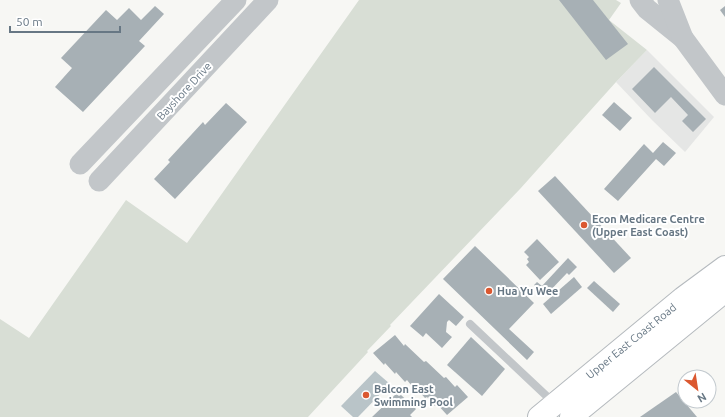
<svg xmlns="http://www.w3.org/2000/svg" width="725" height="417" viewBox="0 0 725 417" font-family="Ubuntu,sans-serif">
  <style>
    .built { fill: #e5e6e5 }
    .green { fill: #d8ded5 }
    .water { fill: #b9c4c8 }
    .building { fill: #a7b0b5 }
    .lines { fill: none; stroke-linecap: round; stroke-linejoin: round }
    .secondary-casing { stroke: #b5babe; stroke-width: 24 }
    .service { stroke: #c2c6c9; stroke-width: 8 }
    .tertiary { stroke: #c2c6c9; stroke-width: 21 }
    .secondary { stroke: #fff; stroke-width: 22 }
    .poi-dot { fill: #db5830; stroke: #fff; stroke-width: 1.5 }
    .labels { text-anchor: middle; stroke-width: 4; stroke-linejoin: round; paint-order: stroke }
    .street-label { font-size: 11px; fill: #677784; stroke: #fff }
    .poi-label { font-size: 11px; font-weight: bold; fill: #677784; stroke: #fff; text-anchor: start }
  </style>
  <rect width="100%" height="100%" fill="#f7f7f4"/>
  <path class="built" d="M 647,50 L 714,117 L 685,152 L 652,120 L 616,82 Z"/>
  <path class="green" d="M 359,0 L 616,0 L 621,3 L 609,20 L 647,50 L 616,82 L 520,189 L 390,325 L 391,326 L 367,351 L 368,352 L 308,417 L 0,417 L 0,319 L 29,338 L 126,200 L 187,243 Z"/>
  <path class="water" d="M 375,371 L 390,384 L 358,417 L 353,417 L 341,406 Z"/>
  <g class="building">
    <path d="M 559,0 L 593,0 L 628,44 L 606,60 Z"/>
    <path d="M 155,6 L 164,14 L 139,41 L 145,46 L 83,112 L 55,87 L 72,68 L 61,58 L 106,10 L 117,20 L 129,8 L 141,20 Z"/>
    <path d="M 725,6 L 725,17 L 720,10 Z"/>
    <path d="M 654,67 L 706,119 L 693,132 L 682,121 L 688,115 L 671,97 L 655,113 L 632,89 Z"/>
    <path d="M 614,102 L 632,118 L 620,131 L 602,115 Z"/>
    <path d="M 226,103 L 247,122 L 175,199 L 154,179 L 170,162 L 168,160 L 203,122 L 205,125 Z"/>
    <path d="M 663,142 L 676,153 L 664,166 L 656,159 L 618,201 L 604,189 L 644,144 L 653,153 Z"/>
    <path d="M 555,176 L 631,258 L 614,273 L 538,191 Z"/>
    <path d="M 537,239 L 559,262 L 540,280 L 526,265 L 529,262 L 527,259 L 529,257 L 524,252 Z"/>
    <path d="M 475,246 L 534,303 L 509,329 L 534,352 L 527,360 L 443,279 Z"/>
    <path d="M 568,258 L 577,267 L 569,275 L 567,273 L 545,296 L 534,285 L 537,282 L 542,286 Z"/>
    <path d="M 574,277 L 582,287 L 551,314 L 543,304 Z"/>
    <path d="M 594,281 L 620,304 L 613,312 L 587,288 Z"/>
    <path d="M 439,294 L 464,317 L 456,326 L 449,320 L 447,322 L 446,332 L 452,337 L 442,348 L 426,333 L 423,337 L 410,326 Z"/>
    <path d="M 395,335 L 404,346 L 405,344 L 424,362 L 426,361 L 444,378 L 446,377 L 455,387 L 457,385 L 468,397 L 447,415 L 437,404 L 435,406 L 427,397 L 425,398 L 416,388 L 415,390 L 407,380 L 405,382 L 396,372 L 395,374 L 385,363 L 384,365 L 373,353 Z"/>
    <path d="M 471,337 L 505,369 L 482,396 L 447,365 Z"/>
    <path d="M 676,392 L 697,417 L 640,417 Z"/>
    <path d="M 396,394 L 399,396 L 401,395 L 416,409 L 410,415 L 412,417 L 372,417 Z"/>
  </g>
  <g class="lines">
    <g class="secondary-casing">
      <g id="secondary">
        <path d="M 539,417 L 683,298 L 725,267"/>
        <path d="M 571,417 L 725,291"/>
      </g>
    </g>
    <path class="service" d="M 470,324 L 554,403"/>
    <g class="tertiary">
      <path d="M 640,0 L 647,9 L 683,38"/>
      <path d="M 668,0 L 683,38 L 725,95"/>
      <path d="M 80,164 L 236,0"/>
      <path d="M 99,181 L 268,0"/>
    </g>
    <use href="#secondary" class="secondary"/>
  </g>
  <g class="poi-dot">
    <circle cx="584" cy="225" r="4"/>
    <circle cx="489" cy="291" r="4"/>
    <circle cx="366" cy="395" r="4"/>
  </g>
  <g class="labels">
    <g class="street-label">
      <text transform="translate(184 91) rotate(-47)" y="4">Bayshore Drive</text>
      <text transform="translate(631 341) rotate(-39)" y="4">Upper East Coast Road</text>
    </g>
    <g class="poi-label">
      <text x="592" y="223">Econ Medicare Centre<tspan x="592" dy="13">(Upper East Coast)</tspan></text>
      <text x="497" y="295">Hua Yu Wee</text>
      <text x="374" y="393">Balcon East<tspan x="374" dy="13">Swimming Pool</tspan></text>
    </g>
  </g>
  <g transform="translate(697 389) rotate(150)"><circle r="19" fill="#ffffff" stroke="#c2c9ce"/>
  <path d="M0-3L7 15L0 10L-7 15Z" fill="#db5830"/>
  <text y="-6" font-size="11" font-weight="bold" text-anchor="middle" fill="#677784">N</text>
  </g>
  <path d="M10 26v6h110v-6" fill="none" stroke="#677784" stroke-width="2"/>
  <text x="16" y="26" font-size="12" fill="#677784" stroke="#ffffff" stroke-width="3" paint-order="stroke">50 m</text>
</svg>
